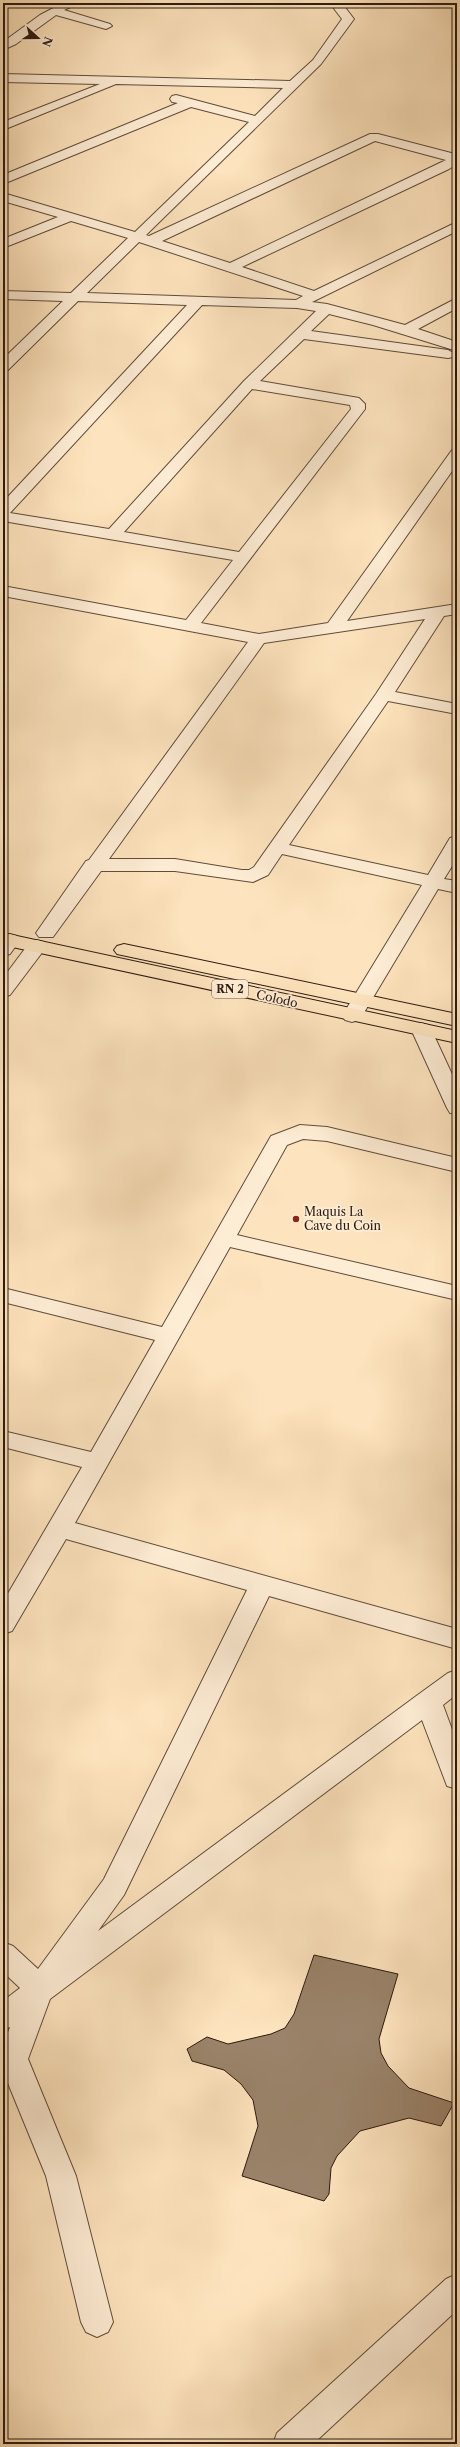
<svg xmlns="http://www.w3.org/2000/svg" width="460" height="2447" viewBox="0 0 460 2447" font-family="'Libre Caslon Text',serif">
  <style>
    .building { fill: #9a836a; stroke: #2d1a10 }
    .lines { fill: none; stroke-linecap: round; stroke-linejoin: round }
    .minor-casing { stroke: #614c3c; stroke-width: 2 }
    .major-casing { stroke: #2d1a10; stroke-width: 2 }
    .minor { fill: #feedd5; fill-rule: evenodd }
    .major { fill: #fee4be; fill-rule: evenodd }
    .poi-dot { fill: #8f2418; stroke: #feedd5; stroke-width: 1.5 }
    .labels { text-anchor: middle; stroke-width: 3.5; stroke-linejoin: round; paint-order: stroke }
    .shield { fill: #feedd5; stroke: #6c594b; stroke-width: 1 }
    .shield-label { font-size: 11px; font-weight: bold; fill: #2d1a10 }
    .street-label { font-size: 12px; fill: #2d1a10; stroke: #feedd5 }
    .poi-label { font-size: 12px; fill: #2d1a10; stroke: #feedd5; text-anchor: start }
  </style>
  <rect width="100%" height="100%" fill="#fee4be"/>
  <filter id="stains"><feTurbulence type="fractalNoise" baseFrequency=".005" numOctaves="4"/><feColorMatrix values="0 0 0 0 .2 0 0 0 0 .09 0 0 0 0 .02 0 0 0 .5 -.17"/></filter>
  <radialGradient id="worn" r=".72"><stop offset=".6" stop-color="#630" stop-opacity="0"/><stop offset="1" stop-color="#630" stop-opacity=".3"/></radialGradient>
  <path class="building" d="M 314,1955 L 398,1974 L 379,2039 L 381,2053 L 388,2066 L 409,2088 L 454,2103 L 441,2126 L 409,2118 L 360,2131 L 337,2156 L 331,2168 L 329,2194 L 324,2201 L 242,2176 L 258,2126 L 253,2100 L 241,2084 L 224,2070 L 192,2061 L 187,2049 L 207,2037 L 228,2044 L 271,2034 L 285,2028 L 294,2014 Z"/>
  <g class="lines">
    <g class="minor-casing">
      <g id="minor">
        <path d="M 63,3 L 79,3 L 64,10 L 110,24 L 112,26 L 106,29 L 56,15 L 16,44 L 3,50 L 3,42 L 40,15 Z"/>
        <path d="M 334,3 L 346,3 L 344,6 L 354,19 L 321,64 L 146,235 L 149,236 L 370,134 L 378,134 L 455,154 L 457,164 L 449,169 L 242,267 L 314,291 L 457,222 L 457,231 L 312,302 L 327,304 L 405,325 L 457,298 L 457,308 L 418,329 L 457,342 L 457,351 L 373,325 L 329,314 L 311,331 L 448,350 L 455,354 L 453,357 L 448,358 L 304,339 L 260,381 L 359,398 L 365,404 L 365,409 L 201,623 L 259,634 L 328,623 L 452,450 L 457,448 L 457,464 L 347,621 L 457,604 L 457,614 L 444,616 L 395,692 L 457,704 L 457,714 L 388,701 L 289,845 L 428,875 L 450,838 L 457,836 L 457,858 L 444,879 L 457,881 L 457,893 L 438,889 L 362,1016 L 359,1020 L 352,1022 L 345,1020 L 342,1016 L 422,885 L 282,854 L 268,875 L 253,882 L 175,871 L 101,871 L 53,937 L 39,937 L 36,933 L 86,861 L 89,860 L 248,642 L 3,596 L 3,586 L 186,620 L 233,560 L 3,521 L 3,502 L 187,305 L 78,301 L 8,370 L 3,371 L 3,359 L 63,301 L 3,299 L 3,291 L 71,293 L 128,238 L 71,221 L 3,248 L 3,239 L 58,217 L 3,201 L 3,193 L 135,232 L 249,122 L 191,107 L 3,184 L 3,175 L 178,103 L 172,102 L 170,99 L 172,96 L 176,95 L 255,116 L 283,88 L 116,84 L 3,130 L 3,122 L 100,84 L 3,82 L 3,74 L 290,81 L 313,60 L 342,19 L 332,6 ZM 375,141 L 446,160 L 230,263 L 162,241 ZM 139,242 L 303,296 L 296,300 L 87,293 ZM 202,305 L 297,308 L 316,311 L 244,381 L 109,529 L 10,513 ZM 252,389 L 350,405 L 351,409 L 239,552 L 124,532 ZM 425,619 L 376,694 L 254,867 L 249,870 L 242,870 L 175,859 L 109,859 L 264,643 Z"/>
        <path d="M 10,934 L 17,936 L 20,940 L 10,954 L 3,956 L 3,936 Z"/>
        <path d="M 37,940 L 44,942 L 47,946 L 10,995 L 3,997 L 3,978 L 30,942 Z"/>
        <path d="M 421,1023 L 428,1025 L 431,1029 L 457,1085 L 457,1114 L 450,1113 L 447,1108 L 411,1029 L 414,1025 Z"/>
        <path d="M 300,1125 L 327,1127 L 457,1158 L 457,1172 L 327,1141 L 303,1139 L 287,1145 L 237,1235 L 457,1286 L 457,1300 L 230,1247 L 75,1523 L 457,1629 L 457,1649 L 269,1596 L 124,1895 L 98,1931 L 419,1694 L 448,1673 L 457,1670 L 457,1694 L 443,1705 L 457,1743 L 457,1789 L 447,1786 L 444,1778 L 422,1720 L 50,1999 L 28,2059 L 76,2176 L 113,2322 L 108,2332 L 97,2337 L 86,2332 L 81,2322 L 46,2176 L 3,2071 L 3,2046 L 10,2027 L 3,2029 L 3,2001 L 20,1988 L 3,1972 L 3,1942 L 13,1946 L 38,1969 L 104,1879 L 247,1590 L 66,1539 L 12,1631 L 3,1634 L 3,1602 L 82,1467 L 3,1447 L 3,1431 L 91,1452 L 155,1340 L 3,1302 L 3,1288 L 162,1327 L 271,1136 Z"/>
        <path d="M 457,2274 L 457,2310 L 313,2444 L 273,2444 L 277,2433 L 446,2279 Z"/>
      </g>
    </g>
    <g class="major-casing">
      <g id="major">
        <path d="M 3,933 L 457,1031 L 457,1043 L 3,945 Z"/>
        <path d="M 124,944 L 457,1014 L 457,1026 L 117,954 L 114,950 L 117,946 Z"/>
      </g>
    </g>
    <use href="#minor" class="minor"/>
    <use href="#major" class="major"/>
  </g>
  <circle class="poi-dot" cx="296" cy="1219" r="4"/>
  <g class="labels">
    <rect class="shield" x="212" y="980" width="36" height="18" rx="3"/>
    <g class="shield-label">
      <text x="230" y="993">RN 2</text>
    </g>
    <g class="street-label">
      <text transform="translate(277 999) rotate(13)" y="4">Colodo</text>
    </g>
    <g class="poi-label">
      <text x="304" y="1216">Maquis La<tspan x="304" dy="14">Cave du Coin</tspan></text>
    </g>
  </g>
  <rect width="460" height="2447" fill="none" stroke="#fee4be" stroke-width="16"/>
  <rect x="4" y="4" width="452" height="2439" fill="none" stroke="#2d1a10" stroke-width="2"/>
  <rect x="8" y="8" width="444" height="2431" fill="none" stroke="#2d1a10"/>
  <g transform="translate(38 38) rotate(111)" stroke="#feedd5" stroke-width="3" paint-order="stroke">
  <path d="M0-3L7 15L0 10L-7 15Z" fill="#2d1a10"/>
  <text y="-6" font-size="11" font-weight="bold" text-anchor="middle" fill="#2d1a10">N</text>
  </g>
  <rect width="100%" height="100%" filter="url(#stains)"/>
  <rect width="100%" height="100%" fill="url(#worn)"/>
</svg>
